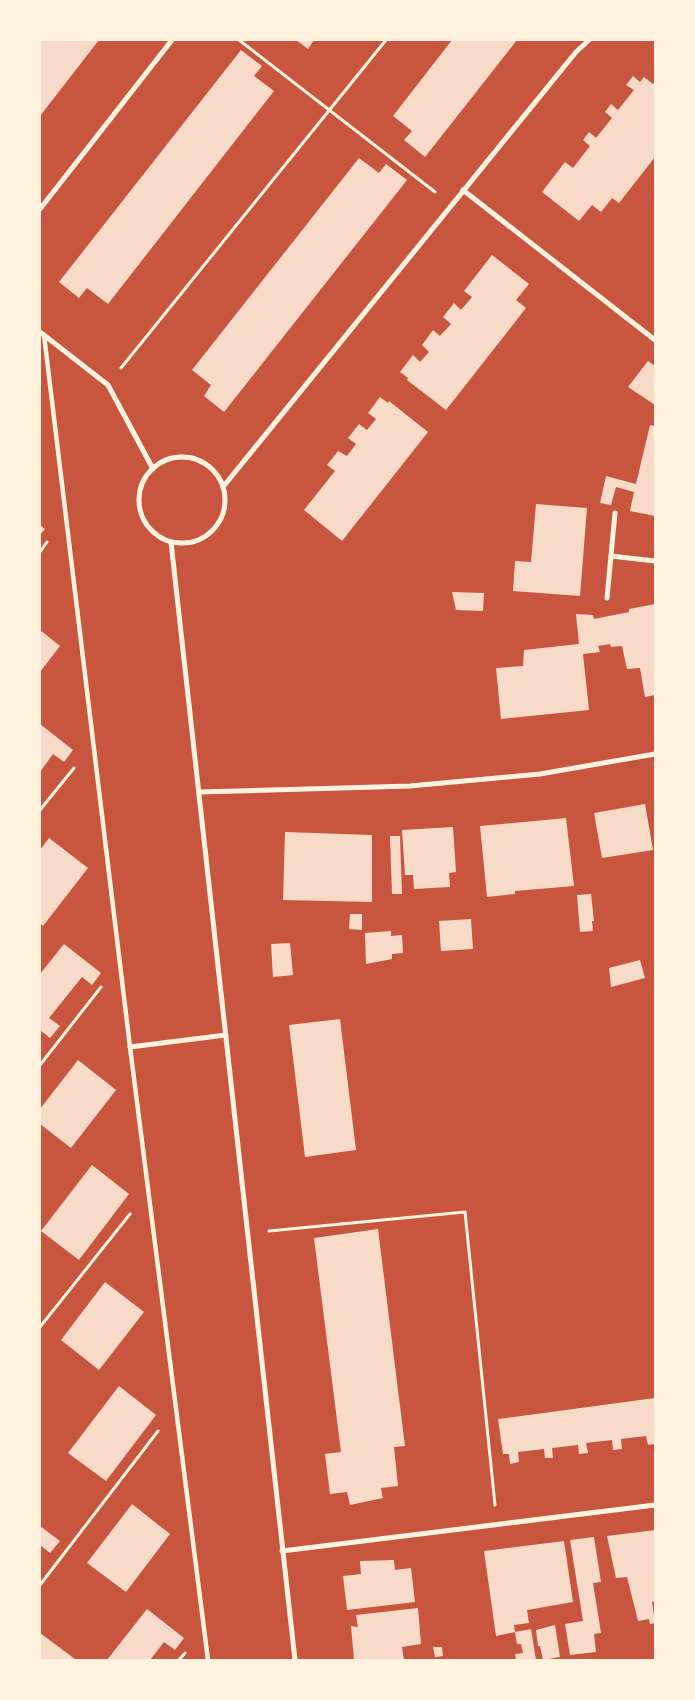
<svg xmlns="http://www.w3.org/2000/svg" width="695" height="1700" viewBox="0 0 695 1700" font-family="Signika,sans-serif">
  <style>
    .building { fill: #f7dbc8 }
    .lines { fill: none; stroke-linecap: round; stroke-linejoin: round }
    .path { stroke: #fff3e0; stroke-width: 3 }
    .pedestrian { stroke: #fff3e0; stroke-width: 4.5 }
    .minor { stroke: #fff3e0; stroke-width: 5 }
  </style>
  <rect width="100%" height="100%" fill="#c8553d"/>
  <g class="building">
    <path d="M 40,40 L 99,40 L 40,116 Z"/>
    <path d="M 296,40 L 314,40 L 308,49 Z"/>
    <path d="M 452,40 L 517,40 L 425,157 L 404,140 L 412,131 L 393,116 Z"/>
    <path d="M 241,50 L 262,66 L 254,76 L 274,91 L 108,304 L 87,288 L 79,298 L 59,282 Z"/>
    <path d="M 633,76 L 640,82 L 644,77 L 653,84 L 655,82 L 655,157 L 619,203 L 612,198 L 601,212 L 592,205 L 579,221 L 542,192 L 565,162 L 573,168 L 590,146 L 583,140 L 589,132 L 596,138 L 612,118 L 605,112 L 611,104 L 618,110 L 634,90 L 626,85 Z"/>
    <path d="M 359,158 L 379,173 L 386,164 L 407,180 L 224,412 L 204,396 L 211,385 L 192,370 Z"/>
    <path d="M 492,255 L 529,284 L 516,300 L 526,308 L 446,410 L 407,380 L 408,378 L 400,372 L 413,355 L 420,362 L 429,352 L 422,345 L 433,330 L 440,336 L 451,324 L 443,317 L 454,303 L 461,310 L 472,297 L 464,291 Z"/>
    <path d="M 648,361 L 655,366 L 655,405 L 628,387 Z"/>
    <path d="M 380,397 L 388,403 L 389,401 L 428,432 L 342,541 L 304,510 L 335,471 L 327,465 L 338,451 L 347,456 L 356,444 L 348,438 L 359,424 L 367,430 L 376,419 L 368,413 Z"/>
    <path d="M 650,425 L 655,426 L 655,516 L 630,511 L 634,492 L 616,487 L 611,505 L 600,503 L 606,476 L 636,484 Z"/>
    <path d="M 536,504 L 587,508 L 580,596 L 513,591 L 515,561 L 531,562 Z"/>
    <path d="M 40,525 L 45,529 L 40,535 Z"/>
    <path d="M 452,592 L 484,593 L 483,611 L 456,610 Z"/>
    <path d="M 655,604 L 655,695 L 645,697 L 640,668 L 627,669 L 622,646 L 611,647 L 610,644 L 598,646 L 600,652 L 583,654 L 589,710 L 501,719 L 496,668 L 523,666 L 524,650 L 579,644 L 576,614 L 593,615 L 594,619 L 629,612 L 629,609 Z"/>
    <path d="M 40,630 L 60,646 L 40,672 Z"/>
    <path d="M 40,724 L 73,750 L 64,762 L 53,754 L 40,772 Z"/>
    <path d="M 645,804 L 653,850 L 602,858 L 594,813 Z"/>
    <path d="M 566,818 L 574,886 L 515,891 L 515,894 L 487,897 L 480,826 Z"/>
    <path d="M 453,827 L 456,872 L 449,873 L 450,887 L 414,889 L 413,875 L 405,875 L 402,830 Z"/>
    <path d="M 285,832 L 372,835 L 372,902 L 283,900 Z"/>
    <path d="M 390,836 L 400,836 L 402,894 L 392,894 Z"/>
    <path d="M 49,838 L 88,868 L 43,926 L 40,923 L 40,850 Z"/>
    <path d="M 591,894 L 594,921 L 592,921 L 593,931 L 580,932 L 577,895 Z"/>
    <path d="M 350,914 L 362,914 L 362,930 L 349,929 Z"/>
    <path d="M 471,919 L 473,949 L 441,951 L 439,921 Z"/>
    <path d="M 391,931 L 391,936 L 402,935 L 403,953 L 392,954 L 392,959 L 366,964 L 365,933 Z"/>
    <path d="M 290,943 L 293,975 L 273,977 L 271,944 Z"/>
    <path d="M 64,944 L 101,973 L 92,985 L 82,977 L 49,1018 L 60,1026 L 50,1038 L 40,1030 L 40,974 Z"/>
    <path d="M 640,960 L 645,978 L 611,987 L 609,968 Z"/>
    <path d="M 340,1019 L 356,1150 L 305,1157 L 289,1025 Z"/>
    <path d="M 78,1060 L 116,1090 L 71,1148 L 40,1124 L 40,1109 Z"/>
    <path d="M 92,1165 L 129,1194 L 79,1260 L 41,1231 Z"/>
    <path d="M 378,1229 L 405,1446 L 394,1447 L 398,1486 L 381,1488 L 383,1498 L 350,1505 L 347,1492 L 330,1494 L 325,1454 L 341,1452 L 314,1238 Z"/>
    <path d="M 105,1282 L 144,1312 L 99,1370 L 61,1340 Z"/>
    <path d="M 119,1386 L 156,1415 L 106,1481 L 68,1453 Z"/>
    <path d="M 655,1398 L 655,1444 L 648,1445 L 646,1436 L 621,1439 L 622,1449 L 613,1450 L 612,1440 L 586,1443 L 588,1453 L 579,1454 L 578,1445 L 552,1448 L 553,1458 L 545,1458 L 544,1449 L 518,1452 L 519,1462 L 510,1464 L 509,1454 L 503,1454 L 498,1419 Z"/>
    <path d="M 132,1504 L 170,1534 L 126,1592 L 87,1563 Z"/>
    <path d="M 40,1526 L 60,1541 L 50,1553 L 40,1545 Z"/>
    <path d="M 655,1530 L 655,1601 L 652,1602 L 655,1623 L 650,1624 L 649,1619 L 638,1621 L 627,1577 L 616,1578 L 607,1536 Z"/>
    <path d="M 594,1537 L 601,1582 L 593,1583 L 601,1633 L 594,1634 L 596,1652 L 570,1655 L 565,1624 L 583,1621 L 570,1540 Z"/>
    <path d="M 564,1541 L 573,1602 L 527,1610 L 529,1623 L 514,1625 L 515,1632 L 496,1636 L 484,1551 Z"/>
    <path d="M 394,1560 L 395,1570 L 411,1568 L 415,1602 L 347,1610 L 343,1576 L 361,1574 L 360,1561 Z"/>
    <path d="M 418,1608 L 421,1644 L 402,1647 L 404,1660 L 354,1660 L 351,1626 L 358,1627 L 356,1615 Z"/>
    <path d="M 147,1609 L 184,1638 L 175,1650 L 164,1642 L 150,1660 L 107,1660 Z"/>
    <path d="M 555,1625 L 560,1657 L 543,1660 L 540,1646 L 538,1646 L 536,1630 Z"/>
    <path d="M 531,1629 L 536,1660 L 516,1660 L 515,1654 L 523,1653 L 521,1644 L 517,1644 L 515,1632 Z"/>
    <path d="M 40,1633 L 75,1659 L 40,1660 Z"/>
    <path d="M 433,1647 L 442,1647 L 443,1656 L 435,1657 Z"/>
  </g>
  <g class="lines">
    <g class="path">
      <path d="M 239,40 L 435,192"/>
      <path d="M 121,368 L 386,40"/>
      <path d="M 40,552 L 47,542"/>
      <path d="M 40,810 L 74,768"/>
      <path d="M 40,1065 L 101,987"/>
      <path d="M 269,1231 L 465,1212 L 495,1505"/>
      <path d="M 40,1327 L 130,1214"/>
      <path d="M 40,1585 L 158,1431"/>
      <path d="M 179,1660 L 185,1653"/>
    </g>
    <path class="pedestrian" d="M 44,335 L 130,1047 L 208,1660"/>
    <g class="minor">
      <path d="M 463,190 L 655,340"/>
      <path d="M 40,209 L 172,40"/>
      <path d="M 40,332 L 108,385 L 153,469"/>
      <circle cx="182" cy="500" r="43"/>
      <path d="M 223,487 L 576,52 L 589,40"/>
      <path d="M 171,542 L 295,1660"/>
      <path d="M 611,556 L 655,561"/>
      <path d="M 607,598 L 615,513"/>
      <path d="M 199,792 L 410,786 L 540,774 L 655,754"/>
      <path d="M 130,1047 L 226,1035"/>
      <path d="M 282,1551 L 655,1505"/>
    </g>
  </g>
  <rect width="695" height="1700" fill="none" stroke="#fff3e0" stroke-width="82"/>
</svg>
